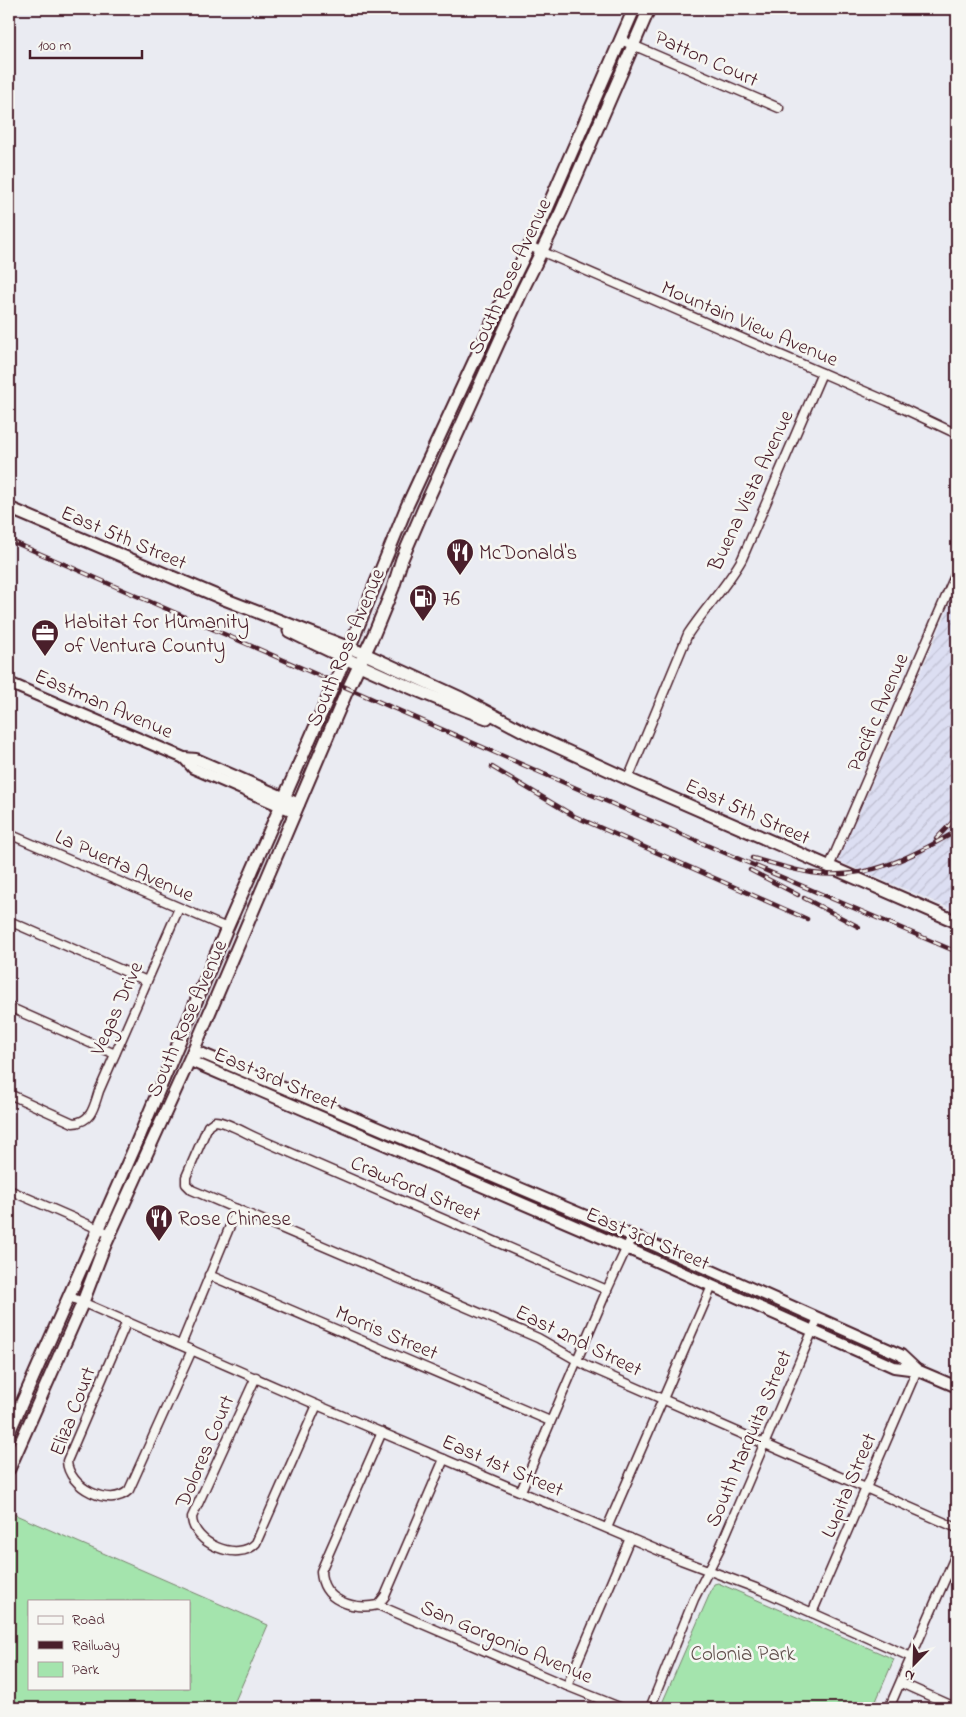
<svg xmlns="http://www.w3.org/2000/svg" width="966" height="1717" viewBox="0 0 966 1717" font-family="'Indie Flower',sans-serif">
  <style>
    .industrial { fill: url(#industrial-furrows) }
    .green { fill: #a4e4ad; stroke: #77826c; fill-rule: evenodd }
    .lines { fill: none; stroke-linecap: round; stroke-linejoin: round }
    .minor-casing { stroke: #4a1f2b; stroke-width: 11 }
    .tertiary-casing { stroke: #4a1f2b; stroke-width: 14 }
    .secondary-casing { stroke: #4a1f2b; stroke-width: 15 }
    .minor { stroke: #f6f6f2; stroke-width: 8 }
    .tertiary { stroke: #f6f6f2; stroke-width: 10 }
    .secondary { stroke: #f6f6f2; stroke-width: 11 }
    .rail-casing { stroke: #4a1f2b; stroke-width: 4.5 }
    .rail { stroke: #f6f6f2; stroke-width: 2.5; stroke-dasharray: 8; stroke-linecap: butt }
    .labels { text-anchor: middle; stroke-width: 5; stroke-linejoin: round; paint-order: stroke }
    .street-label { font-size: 21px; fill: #4a1f2b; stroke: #f6f6f2 }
    .poi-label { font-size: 21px; fill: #4a1f2b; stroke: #f6f6f2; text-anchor: start }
    .park-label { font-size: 21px; fill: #60504c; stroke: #f6f6f2 }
  </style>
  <defs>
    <pattern id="industrial-furrows" width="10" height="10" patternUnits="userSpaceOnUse" patternTransform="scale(1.25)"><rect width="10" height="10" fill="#dcdef2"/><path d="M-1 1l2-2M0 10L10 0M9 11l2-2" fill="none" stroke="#bebed0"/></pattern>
  </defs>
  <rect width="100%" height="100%" fill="#eaebf2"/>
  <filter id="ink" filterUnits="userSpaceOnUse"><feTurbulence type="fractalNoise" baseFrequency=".02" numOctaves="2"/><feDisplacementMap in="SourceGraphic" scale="10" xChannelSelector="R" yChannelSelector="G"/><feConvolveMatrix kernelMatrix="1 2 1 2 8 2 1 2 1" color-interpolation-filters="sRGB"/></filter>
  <g filter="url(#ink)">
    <path class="industrial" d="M 957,589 L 957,911 L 838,861 Z"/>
    <g class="green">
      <path d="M 9,1512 L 268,1625 L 232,1708 L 9,1708 ZM 29,1601 L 189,1601 L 189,1688 L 29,1688 Z"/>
      <path d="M 718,1583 L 894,1659 L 873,1708 L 660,1708 L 714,1584 Z"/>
    </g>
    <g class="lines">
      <g class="minor-casing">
        <g id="minor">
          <path d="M 621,40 L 779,108"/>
          <path d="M 529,246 L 887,401 L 957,434"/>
          <path d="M 628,779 L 688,634 C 705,608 727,586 742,559 L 822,373"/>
          <path d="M 9,834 L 227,928"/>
          <path d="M 829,867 L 957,571"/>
          <path d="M 9,921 L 147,981"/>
          <path d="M 9,1007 L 115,1054"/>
          <path d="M 9,1094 L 73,1123 C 92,1122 94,1106 99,1091 L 179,908"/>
          <path d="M 9,1190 L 110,1234"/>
          <path d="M 209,1275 L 550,1421"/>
          <path d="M 607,1290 L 259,1139 C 247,1134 226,1121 215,1121 L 208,1126 L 186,1177 L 186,1184 L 192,1190 L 538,1338 L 587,1366 L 957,1528"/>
          <path d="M 68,1296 L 317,1405 L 681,1560 L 761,1590 L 911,1657"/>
          <path d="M 127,1321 L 67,1461 C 68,1487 110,1509 129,1490 L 192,1350"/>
          <path d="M 181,1345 L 237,1209"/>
          <path d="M 256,1377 L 192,1517 C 192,1543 238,1563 256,1543 L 317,1405"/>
          <path d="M 382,1432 L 321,1571 C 322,1601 353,1610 378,1605 L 385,1596 L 444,1459"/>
          <path d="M 521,1491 L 607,1290 L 632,1236"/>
          <path d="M 607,1528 L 712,1286"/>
          <path d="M 378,1605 L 567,1686 L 622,1708"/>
          <path d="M 812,1613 L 917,1370"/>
          <path d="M 901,1683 L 957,1708"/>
          <path d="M 567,1686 L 630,1538"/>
          <path d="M 650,1708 L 694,1599 L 719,1550 L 818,1318"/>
          <path d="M 889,1708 L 957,1552"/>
        </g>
      </g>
      <g class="tertiary-casing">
        <g id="tertiary">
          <path d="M 9,683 L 184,758 L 196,759 L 299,804"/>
          <path d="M 184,758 L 193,768 L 295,812"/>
          <path d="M 191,1056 L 195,1063 L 640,1254 L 894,1367 L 917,1370 L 957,1387"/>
          <path d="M 191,1056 L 201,1053 L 647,1242 L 901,1355 L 917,1370"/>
        </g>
      </g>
      <g class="secondary-casing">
        <g id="secondary">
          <path d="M 9,508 L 224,599 L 365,654 L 461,698 L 525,732 L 628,779 L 957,922"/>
          <path d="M 289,631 C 353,663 419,693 487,718"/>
          <path d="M 9,1432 L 137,1142 L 227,928 L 342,666 L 407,506 L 504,297 L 543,218 L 634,9"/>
          <path d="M 9,1469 L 83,1302 L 102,1252 L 191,1056 L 346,693 L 374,634 L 393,588 L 402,559 L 423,510 L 522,291 L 561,212 L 649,9"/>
        </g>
      </g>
      <use href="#minor" class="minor"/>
      <use href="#tertiary" class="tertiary"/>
      <use href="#secondary" class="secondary"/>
      <g class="rail-casing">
        <g id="rail">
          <path d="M 9,540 L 704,844 L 957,952"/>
          <path d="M 492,767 L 574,816 L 807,919"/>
          <path d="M 936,839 L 957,817"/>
          <path d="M 752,858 C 772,863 792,870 812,873 C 868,881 910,857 957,831"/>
          <path d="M 750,870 L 798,895"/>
          <path d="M 804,898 L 859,927"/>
        </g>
      </g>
      <use href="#rail" class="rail"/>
    </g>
  </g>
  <defs>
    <g id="restaurant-pin" transform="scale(1.4375)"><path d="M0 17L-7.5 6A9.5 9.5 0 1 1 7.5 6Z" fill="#4a1f2b" stroke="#f6f6f2"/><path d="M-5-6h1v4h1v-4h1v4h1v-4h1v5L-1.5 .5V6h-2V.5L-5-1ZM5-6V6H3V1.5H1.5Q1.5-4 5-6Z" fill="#fff"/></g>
    <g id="fuel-pin" transform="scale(1.4375)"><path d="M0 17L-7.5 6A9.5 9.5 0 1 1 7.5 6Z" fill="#4a1f2b" stroke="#f6f6f2"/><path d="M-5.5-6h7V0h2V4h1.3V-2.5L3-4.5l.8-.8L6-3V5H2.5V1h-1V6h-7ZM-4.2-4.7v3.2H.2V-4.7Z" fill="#fff"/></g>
    <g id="office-pin" transform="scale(1.4375)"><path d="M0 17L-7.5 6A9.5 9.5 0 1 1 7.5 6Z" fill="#4a1f2b" stroke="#f6f6f2"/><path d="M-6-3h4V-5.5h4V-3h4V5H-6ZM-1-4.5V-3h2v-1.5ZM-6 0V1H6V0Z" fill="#fff"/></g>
  </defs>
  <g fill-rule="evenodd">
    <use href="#restaurant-pin" x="460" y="552"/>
    <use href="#fuel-pin" x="423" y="598"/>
    <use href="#office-pin" x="45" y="633"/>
    <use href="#restaurant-pin" x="159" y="1218"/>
  </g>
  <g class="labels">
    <g class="street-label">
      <text transform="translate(707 58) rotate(24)" y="7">Patton Court</text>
      <text transform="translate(509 276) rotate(-65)" y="7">South Rose Avenue</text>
      <text transform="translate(750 323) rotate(23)" y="7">Mountain View Avenue</text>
      <text transform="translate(750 490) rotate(-65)" y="7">Buena Vista Avenue</text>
      <text transform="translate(124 537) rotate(23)" y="7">East 5th Street</text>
      <text transform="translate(345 647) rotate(-67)" y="7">South Rose Avenue</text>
      <text transform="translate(104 703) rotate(23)" y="7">Eastman Avenue</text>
      <text transform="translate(877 712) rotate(-67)" y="7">Pacific Avenue</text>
      <text transform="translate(748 811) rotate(24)" y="7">East 5th Street</text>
      <text transform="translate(125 865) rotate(24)" y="7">La Puerta Avenue</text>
      <text transform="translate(116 1008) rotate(-66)" y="7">Vegas Drive</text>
      <text transform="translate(186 1018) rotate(-66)" y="7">South Rose Avenue</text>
      <text transform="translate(276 1078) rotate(23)" y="7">East 3rd Street</text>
      <text transform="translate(416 1188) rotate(23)" y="7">Crawford Street</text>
      <text transform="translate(648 1238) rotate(23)" y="7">East 3rd Street</text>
      <text transform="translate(387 1332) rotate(23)" y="7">Morris Street</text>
      <text transform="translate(579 1340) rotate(26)" y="7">East 2nd Street</text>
      <text transform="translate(72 1411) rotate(-69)" y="7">Eliza Court</text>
      <text transform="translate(748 1438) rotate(-67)" y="7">South Marquita Street</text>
      <text transform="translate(204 1451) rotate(-67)" y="7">Dolores Court</text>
      <text transform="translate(503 1465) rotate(23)" y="7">East 1st Street</text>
      <text transform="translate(848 1485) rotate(-67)" y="7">Lupita Street</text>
      <text transform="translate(507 1641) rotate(23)" y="7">San Gorgonio Avenue</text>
    </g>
    <g class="poi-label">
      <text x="479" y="559">McDonald's</text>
      <text x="442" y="605">76</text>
      <text x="64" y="628">Habitat for Humanity<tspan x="64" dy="24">of Ventura County</tspan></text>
      <text x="178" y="1225">Rose Chinese</text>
    </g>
    <g class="park-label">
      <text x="743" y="1660">Colonia Park</text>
    </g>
  </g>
  <rect width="966" height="1717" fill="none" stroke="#f6f6f2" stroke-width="30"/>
  <rect x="15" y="15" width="936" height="1687" fill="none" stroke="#4a1f2b" stroke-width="2" filter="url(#ink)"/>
  <rect x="28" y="1600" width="162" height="90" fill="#f6f6f2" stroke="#b1a0a2"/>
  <rect x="38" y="1616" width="25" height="8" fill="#f6f6f2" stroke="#b1a0a2"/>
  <text x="72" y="1624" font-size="15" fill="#4a1f2b">Road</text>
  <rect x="38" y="1641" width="25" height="8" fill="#4a1f2b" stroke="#b1a0a2"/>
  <text x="72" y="1650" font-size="15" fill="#4a1f2b">Railway</text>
  <rect x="38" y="1662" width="25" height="15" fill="#a4e4ad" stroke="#b1a0a2"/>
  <text x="72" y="1674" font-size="15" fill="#4a1f2b">Park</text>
  <g transform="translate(914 1664) rotate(203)" stroke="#f6f6f2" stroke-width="4" paint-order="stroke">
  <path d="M0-4L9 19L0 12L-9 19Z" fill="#4a1f2b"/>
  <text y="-8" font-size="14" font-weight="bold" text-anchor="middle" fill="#4a1f2b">N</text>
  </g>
  <path d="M30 50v8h112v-8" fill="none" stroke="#4a1f2b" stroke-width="2.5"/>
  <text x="38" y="50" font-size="15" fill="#4a1f2b" stroke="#f6f6f2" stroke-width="4" paint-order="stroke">100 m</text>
</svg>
